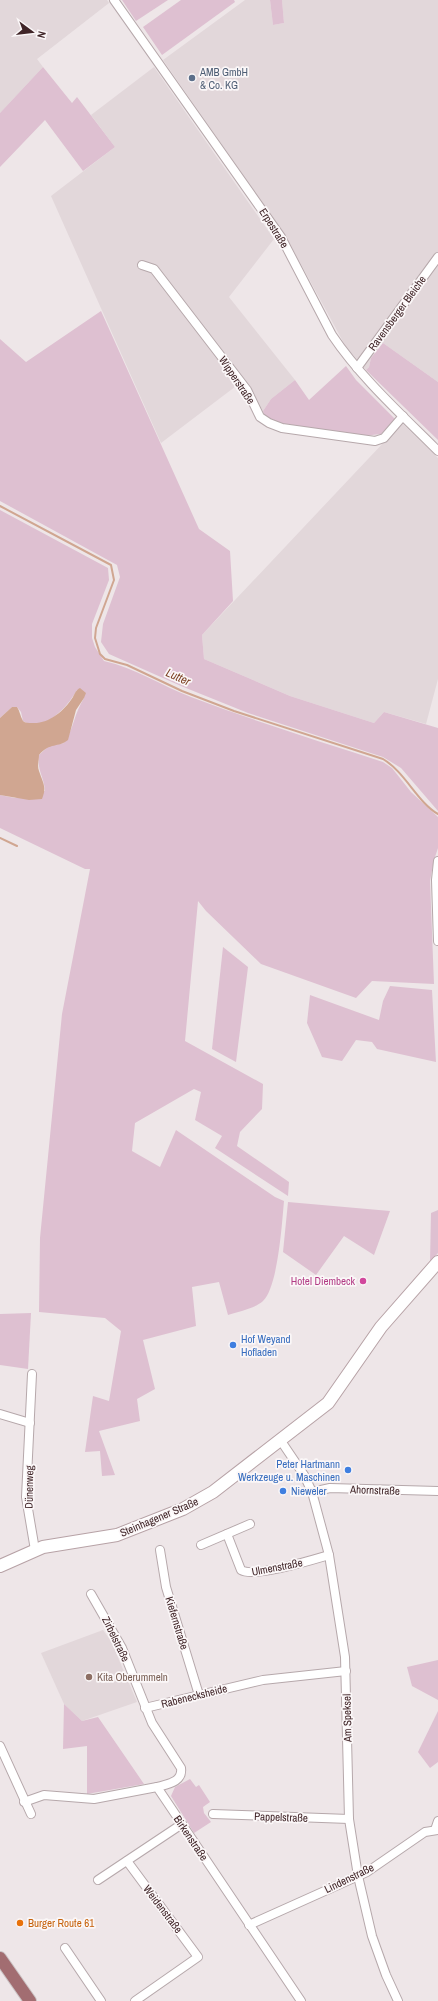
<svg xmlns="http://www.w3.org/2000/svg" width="438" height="2001" viewBox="0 0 438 2001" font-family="'Archivo Narrow',sans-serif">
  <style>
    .built { fill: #e2d7da }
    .green { fill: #dec0d1 }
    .water { fill: #d0a691 }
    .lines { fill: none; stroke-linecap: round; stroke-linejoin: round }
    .stream { stroke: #d0a691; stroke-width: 2 }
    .street-casing { stroke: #b6a8ab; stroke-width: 10 }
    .secondary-casing { stroke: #b7a2a6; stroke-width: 14 }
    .primary-casing { stroke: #cac2c3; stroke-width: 14 }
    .street { stroke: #fff; stroke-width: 8 }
    .secondary { stroke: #fff; stroke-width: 12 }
    .primary { stroke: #a26d71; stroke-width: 12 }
    .service-dot { fill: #5c6f8a; stroke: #fbf7f8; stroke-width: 1.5 }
    .hotel-dot { fill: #d1479c; stroke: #fbf7f8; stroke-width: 1.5 }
    .shop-dot { fill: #3f7fe0; stroke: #fbf7f8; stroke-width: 1.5 }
    .education-dot { fill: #8d6e63; stroke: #fbf7f8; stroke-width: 1.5 }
    .food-dot { fill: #e8710a; stroke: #fbf7f8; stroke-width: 1.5 }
    .labels { text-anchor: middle; stroke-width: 3.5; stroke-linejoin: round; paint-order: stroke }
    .service-label { font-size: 11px; fill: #4e5e75; stroke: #fbf7f8; text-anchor: start }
    .street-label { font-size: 11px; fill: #402528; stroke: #fbf7f8 }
    .hotel-label { font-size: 11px; fill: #b23c85; stroke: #fbf7f8; text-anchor: end }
    .shop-label { font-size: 11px; fill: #366cbe; stroke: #fbf7f8; text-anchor: start }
    .education-label { font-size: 11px; fill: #785e54; stroke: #fbf7f8; text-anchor: start }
    .food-label { font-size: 11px; fill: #c56008; stroke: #fbf7f8; text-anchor: start }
    .water-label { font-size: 12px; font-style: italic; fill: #7b4021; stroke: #fbf7f8 }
  </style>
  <rect width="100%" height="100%" fill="#eee6e8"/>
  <g class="built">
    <path d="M 0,0 L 107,0 L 109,3 L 37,59 L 43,67 L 0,113 Z"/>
    <path d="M 245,0 L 270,0 L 273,25 L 284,23 L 282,0 L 438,0 L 438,382 L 383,343 L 371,358 L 369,367 L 366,370 L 346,347 L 285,235 L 163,60 Z"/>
    <path d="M 154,67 L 274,239 L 229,297 L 295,380 L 271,399 L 263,411 L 244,380 L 161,443 L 51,196 L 115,147 L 91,115 Z"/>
    <path d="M 402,423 L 438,458 L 438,679 L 426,724 L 384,712 L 374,723 L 290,696 L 204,659 L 202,635 Z"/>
    <path d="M 103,1630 L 111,1641 L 137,1702 L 82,1721 L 64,1704 L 41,1653 Z"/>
  </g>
  <g class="green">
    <path d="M 122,0 L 168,0 L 136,21 Z"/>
    <path d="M 181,0 L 234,0 L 235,2 L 162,55 L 143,27 Z"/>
    <path d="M 270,0 L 282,0 L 284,23 L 273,25 Z"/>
    <path d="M 43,67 L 72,103 L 77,97 L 115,147 L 83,171 L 45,120 L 0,167 L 0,113 Z"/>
    <path d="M 101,311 L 199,529 L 230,551 L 233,601 L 202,635 L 204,659 L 290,696 L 374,723 L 384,712 L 438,728 L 438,811 L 401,768 L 383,757 L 248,713 L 181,686 L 109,654 L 101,642 L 103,624 L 120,577 L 117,565 L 0,501 L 0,339 L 26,362 Z"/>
    <path d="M 383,343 L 438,382 L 438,440 L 366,370 L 369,367 L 371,358 Z"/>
    <path d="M 346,366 L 356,380 L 395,419 L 381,434 L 363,436 L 277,423 C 271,420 264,418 263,411 L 271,399 L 295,380 L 309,400 Z"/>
    <path d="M 0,510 L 108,568 L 109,580 L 92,624 L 92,638 L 95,647 L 104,661 C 135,668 162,686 191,697 C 254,721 319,741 383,762 L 392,768 L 411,792 L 438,817 L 438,848 L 434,860 L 430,881 L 434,984 L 372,981 L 356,998 L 261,964 L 206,911 L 198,901 L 185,1041 L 263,1084 L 262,1109 L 240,1132 L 237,1146 L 289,1182 L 288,1196 L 215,1148 L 222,1136 L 195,1120 L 201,1092 L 194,1089 L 135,1123 L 132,1151 L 160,1167 L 176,1130 L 275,1197 L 284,1201 C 282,1223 278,1287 263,1301 C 254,1309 239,1311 228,1315 L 219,1282 L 192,1287 L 196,1326 L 143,1340 L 155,1389 L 137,1399 L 140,1421 L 99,1431 L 115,1475 L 102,1476 L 100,1451 L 85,1452 L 93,1396 L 109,1401 L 121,1331 L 105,1318 L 39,1312 L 40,1238 L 62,1014 L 90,869 L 85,869 L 0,828 L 0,795 L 15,798 L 45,791 C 44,776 37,772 39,755 L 50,745 L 64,743 C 74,728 74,714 84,698 L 77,690 C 68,706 44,734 23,721 L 21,712 L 17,707 L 12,707 L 0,718 Z"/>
    <path d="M 223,947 L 248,967 L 236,1062 L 212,1049 Z"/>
    <path d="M 390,986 L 432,990 L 436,1062 L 377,1049 L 372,1042 L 356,1040 L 342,1061 L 322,1057 L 307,1023 L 310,995 L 379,1020 L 383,1001 Z"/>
    <path d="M 288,1202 L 390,1211 L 374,1255 L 344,1236 L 316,1275 L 283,1252 Z"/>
    <path d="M 438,1210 L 438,1253 L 430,1262 L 431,1213 Z"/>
    <path d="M 31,1313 L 28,1369 L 0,1365 L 0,1314 Z"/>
    <path d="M 438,1660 L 438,1700 L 412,1686 L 407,1667 Z"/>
    <path d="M 64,1704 L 82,1721 L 98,1717 L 144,1784 L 87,1794 L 87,1746 L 63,1749 Z"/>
    <path d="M 438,1711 L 438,1762 L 430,1768 L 418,1752 Z"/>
    <path d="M 190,1779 L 196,1787 L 199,1785 L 210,1802 L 203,1807 L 204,1813 L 211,1822 L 194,1833 L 171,1796 L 175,1787 Z"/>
  </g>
  <path class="water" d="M 80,688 L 86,693 L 84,698 L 76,710 L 68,740 C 58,748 50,742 39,755 C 39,761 37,766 39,771 C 43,783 47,787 42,799 L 29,800 L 0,795 L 0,718 L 12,707 L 17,707 C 20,711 20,716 23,721 C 25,723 29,723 32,723 C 49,724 64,711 73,697 C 75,693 76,690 80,688 Z"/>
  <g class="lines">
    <g class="stream">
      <path d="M 0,506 L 111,565 L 114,580 L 96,628 L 95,638 L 100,654 L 105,659 L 127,665 L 182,691 L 234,711 L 383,759 C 405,772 418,803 438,814"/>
      <path d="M 0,838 L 17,846"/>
    </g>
    <g class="street-casing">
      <g id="street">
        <path d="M 114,0 L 281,237 L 332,335 C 361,378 401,414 438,451"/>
        <path d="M 142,265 L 154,269 L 247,390 L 260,417 L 269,423 L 282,428 L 375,441 L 384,438 L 403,416"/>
        <path d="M 357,368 L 438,257"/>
        <path d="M 438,861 L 436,880 L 438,941"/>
        <path d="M 32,1374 L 26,1497 L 35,1550"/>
        <path d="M 0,1414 L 30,1423"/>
        <path d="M 281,1441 L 304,1475 L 312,1492 L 329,1555 L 345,1657 L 349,1819 L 358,1876 L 372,1936 L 386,1975 L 398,2001"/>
        <path d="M 312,1492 L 330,1488 L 438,1491"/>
        <path d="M 227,1534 L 241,1570 C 254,1578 312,1560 329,1555"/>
        <path d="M 201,1545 L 250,1524"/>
        <path d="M 160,1550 L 166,1587 L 199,1695"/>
        <path d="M 91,1594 L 122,1648 L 152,1723 L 181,1768 C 183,1782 168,1784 157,1787"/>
        <path d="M 145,1708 L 263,1680 L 346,1671"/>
        <path d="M 0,1746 L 31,1814"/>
        <path d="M 24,1802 L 44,1795 L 94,1799 L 157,1787 L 301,2001"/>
        <path d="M 213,1814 L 349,1819"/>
        <path d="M 435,1830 L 438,1821"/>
        <path d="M 127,1861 L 198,1957 L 135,2001"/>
        <path d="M 98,1880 L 182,1824"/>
        <path d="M 249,1925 L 367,1872 L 425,1832 L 438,1830"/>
        <path d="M 65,1948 L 101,2001"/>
      </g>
    </g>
    <g class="secondary-casing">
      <path id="secondary" d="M 0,1566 L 43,1547 L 117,1535 L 183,1509 L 213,1492 L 328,1403 L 381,1327 L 438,1262"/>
    </g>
    <g class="primary-casing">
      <path id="primary" d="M 0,1958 L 30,2001"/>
    </g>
    <use href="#street" class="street"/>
    <use href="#secondary" class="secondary"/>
    <use href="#primary" class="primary"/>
  </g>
  <circle class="service-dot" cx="192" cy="78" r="4"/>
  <circle class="hotel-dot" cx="363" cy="1281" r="4"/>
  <g class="shop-dot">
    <circle cx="233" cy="1345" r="4"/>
    <circle cx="348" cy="1470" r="4"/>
    <circle cx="283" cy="1491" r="4"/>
  </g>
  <circle class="education-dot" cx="89" cy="1677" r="4"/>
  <circle class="food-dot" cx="20" cy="1923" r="4"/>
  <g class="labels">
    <g class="service-label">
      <text x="200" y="76">AMB GmbH<tspan x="200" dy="13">&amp; Co. KG</tspan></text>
    </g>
    <g class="street-label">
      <text transform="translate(274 228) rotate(58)" y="4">Erpestraße</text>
      <text transform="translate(397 313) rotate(-54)" y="4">Ravensberger Bleiche</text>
      <text transform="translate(237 380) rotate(56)" y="4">Wipperstraße</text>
      <text transform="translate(29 1487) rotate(-89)" y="4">Dünenweg</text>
      <text transform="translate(375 1490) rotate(2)" y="4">Ahornstraße</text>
      <text transform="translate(159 1517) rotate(-23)" y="4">Steinhagener Straße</text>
      <text transform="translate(277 1567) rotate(-11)" y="4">Ulmenstraße</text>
      <text transform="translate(177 1623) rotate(73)" y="4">Kiefernstraße</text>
      <text transform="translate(116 1639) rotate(64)" y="4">Zirbelstraße</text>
      <text transform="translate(194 1696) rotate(-14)" y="4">Rabenecksheide</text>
      <text transform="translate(347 1718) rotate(-91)" y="4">Am Speksel</text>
      <text transform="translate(281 1817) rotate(2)" y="4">Pappelstraße</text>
      <text transform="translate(191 1838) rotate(56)" y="4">Birkenstraße</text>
      <text transform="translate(349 1878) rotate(-26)" y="4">Lindenstraße</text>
      <text transform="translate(163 1909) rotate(53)" y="4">Weidenstraße</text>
    </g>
    <g class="hotel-label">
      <text x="355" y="1285">Hotel Diembeck</text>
    </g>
    <g class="shop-label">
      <text x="241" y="1343">Hof Weyand<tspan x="241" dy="13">Hofladen</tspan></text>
      <text x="340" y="1468" text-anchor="end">Peter Hartmann<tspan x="340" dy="13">Werkzeuge u. Maschinen</tspan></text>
      <text x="291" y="1495">Nieweler</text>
    </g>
    <g class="education-label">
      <text x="97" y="1681">Kita Oberummeln</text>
    </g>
    <g class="food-label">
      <text x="28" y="1927">Burger Route 61</text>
    </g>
    <g class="water-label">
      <text transform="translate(178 677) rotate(24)" y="4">Lutter</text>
    </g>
  </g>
  <g transform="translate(32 32) rotate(105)" stroke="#fbf7f8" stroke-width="3" paint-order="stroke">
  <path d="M0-3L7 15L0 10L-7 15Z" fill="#402528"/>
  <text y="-6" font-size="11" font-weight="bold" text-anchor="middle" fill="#402528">N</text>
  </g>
</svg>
